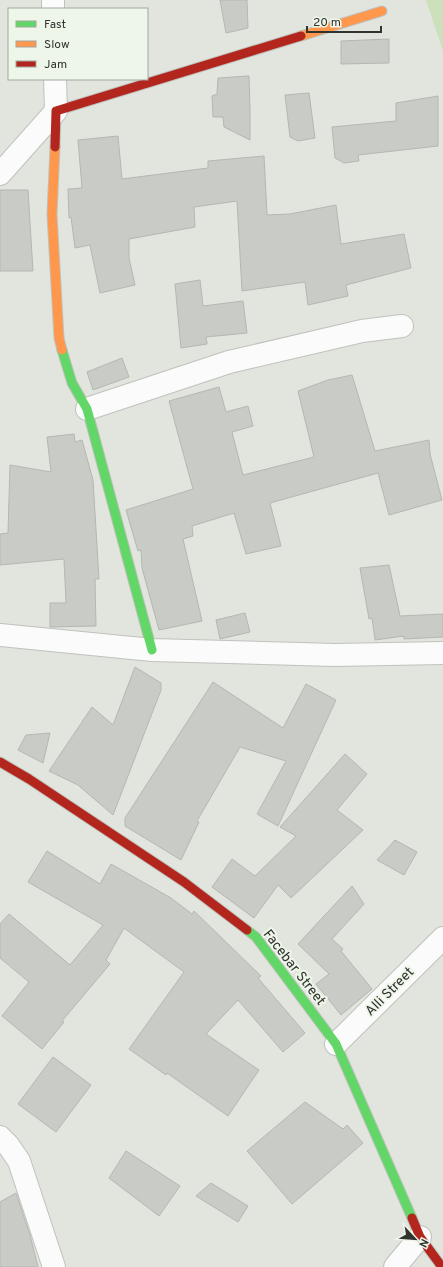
<svg xmlns="http://www.w3.org/2000/svg" width="443" height="1267" viewBox="0 0 443 1267" font-family="Overpass,sans-serif">
  <style>
    .green { fill: #cbe0bb }
    .building { fill: #c9ccc6; stroke: #b4b7b2 }
    .lines { fill: none; stroke-linecap: round; stroke-linejoin: round }
    .street-casing { stroke: #bfc2bd; stroke-width: 24 }
    .fast-casing { stroke: #bfc2bd; stroke-width: 11 }
    .slow-casing { stroke: #bfc2bd; stroke-width: 11 }
    .jam-casing { stroke: #bfc2bd; stroke-width: 11 }
    .street { stroke: #fafbfa; stroke-width: 22 }
    .fast { stroke: #63d668; stroke-width: 9 }
    .slow { stroke: #ff974d; stroke-width: 9 }
    .jam { stroke: #b3261e; stroke-width: 9 }
    .labels { text-anchor: middle; stroke-width: 4; stroke-linejoin: round; paint-order: stroke }
    .street-label { font-size: 14px; fill: #30332e; stroke: #eef5e9 }
  </style>
  <rect width="100%" height="100%" fill="#e1e5de"/>
  <path class="green" d="M 426,0 L 443,0 L 443,51 Z"/>
  <g class="building">
    <path d="M 220,0 L 247,0 L 248,28 L 226,33 Z"/>
    <path d="M 389,39 L 389,63 L 341,64 L 341,41 Z"/>
    <path d="M 249,76 L 250,110 L 250,140 L 224,127 L 223,117 L 213,117 L 212,96 L 217,94 L 218,78 Z"/>
    <path d="M 309,93 L 315,138 L 298,141 L 290,137 L 285,95 Z"/>
    <path d="M 438,96 L 438,146 L 358,155 L 359,161 L 344,163 L 335,158 L 332,127 L 396,121 L 396,103 Z"/>
    <path d="M 118,136 L 122,179 L 208,168 L 208,161 L 264,156 L 267,215 L 290,214 L 336,205 L 341,244 L 404,234 L 411,268 L 346,285 L 348,296 L 308,305 L 305,282 L 242,291 L 237,201 L 194,207 L 195,227 L 129,239 L 129,258 L 135,285 L 100,293 L 90,245 L 75,248 L 71,217 L 69,218 L 68,189 L 82,188 L 78,140 Z"/>
    <path d="M 0,190 L 28,190 L 33,271 L 0,271 Z"/>
    <path d="M 200,280 L 203,306 L 243,301 L 247,333 L 206,337 L 207,344 L 181,348 L 175,284 Z"/>
    <path d="M 122,358 L 129,377 L 93,390 L 87,372 Z"/>
    <path d="M 352,375 L 375,451 L 429,440 L 430,454 L 442,500 L 389,515 L 378,473 L 270,503 L 281,546 L 246,554 L 234,513 L 192,526 L 193,536 L 183,539 L 202,621 L 159,630 L 142,568 L 141,550 L 138,551 L 126,510 L 193,489 L 169,401 L 219,387 L 226,412 L 248,406 L 253,426 L 232,432 L 243,475 L 314,457 L 298,391 L 328,380 Z"/>
    <path d="M 74,434 L 75,442 L 82,440 L 93,480 L 99,579 L 95,579 L 96,626 L 50,627 L 50,603 L 66,603 L 64,559 L 0,565 L 0,534 L 8,533 L 10,465 L 51,472 L 47,437 Z"/>
    <path d="M 389,565 L 400,616 L 443,614 L 443,637 L 404,639 L 404,636 L 375,640 L 372,618 L 369,619 L 360,568 Z"/>
    <path d="M 245,613 L 250,632 L 220,639 L 216,620 Z"/>
    <path d="M 135,667 L 161,683 L 161,690 L 113,815 L 78,785 L 49,771 L 92,707 L 113,725 Z"/>
    <path d="M 213,682 L 283,728 L 306,684 L 336,700 L 278,826 L 257,814 L 286,761 L 240,747 L 197,821 L 199,822 L 181,860 L 125,826 L 125,818 Z"/>
    <path d="M 50,733 L 43,763 L 18,750 L 26,735 Z"/>
    <path d="M 345,754 L 367,774 L 337,810 L 363,830 L 291,898 L 278,885 L 254,918 L 212,887 L 232,859 L 255,876 L 296,836 L 280,827 Z"/>
    <path d="M 395,840 L 417,852 L 404,875 L 377,860 Z"/>
    <path d="M 47,851 L 100,884 L 111,864 L 171,898 L 192,914 L 194,911 L 261,976 L 258,978 L 305,1033 L 283,1052 L 238,1000 L 206,1034 L 259,1070 L 228,1116 L 167,1073 L 166,1075 L 129,1049 L 184,972 L 124,928 L 106,960 L 110,964 L 62,1021 L 64,1022 L 42,1049 L 2,1016 L 29,982 L 0,958 L 0,924 L 9,914 L 70,965 L 103,925 L 28,882 Z"/>
    <path d="M 352,886 L 364,904 L 332,939 L 343,949 L 341,951 L 372,989 L 341,1015 L 316,984 L 329,974 L 298,944 Z"/>
    <path d="M 53,1057 L 91,1085 L 56,1132 L 18,1104 Z"/>
    <path d="M 305,1102 L 343,1129 L 347,1125 L 363,1143 L 292,1204 L 247,1151 Z"/>
    <path d="M 126,1151 L 180,1186 L 159,1216 L 109,1178 Z"/>
    <path d="M 211,1183 L 248,1206 L 238,1222 L 196,1196 Z"/>
    <path d="M 16,1193 L 30,1235 L 38,1267 L 0,1267 L 0,1202 Z"/>
  </g>
  <g class="lines">
    <g class="street-casing">
      <g id="street">
        <path d="M 53,0 L 53,9"/>
        <path d="M 0,174 L 56,111 L 55,79"/>
        <path d="M 87,409 L 229,362 L 362,331 L 402,326"/>
        <path d="M 0,635 L 152,650 L 335,655 L 443,653"/>
        <path d="M 336,1044 L 443,938"/>
        <path d="M 0,1137 L 8,1145 L 19,1161 L 54,1267"/>
        <path d="M 395,1267 L 420,1237"/>
      </g>
    </g>
    <g class="fast-casing">
      <g id="fast">
        <path d="M 62,350 L 72,383 L 87,409 L 152,650"/>
        <path d="M 247,930 L 256,937 L 336,1044 L 412,1218"/>
      </g>
    </g>
    <g class="slow-casing">
      <g id="slow">
        <path d="M 301,36 L 382,11"/>
        <path d="M 55,147 L 52,214 L 59,338 L 62,350"/>
      </g>
    </g>
    <g class="jam-casing">
      <g id="jam">
        <path d="M 55,147 L 56,111 L 301,36"/>
        <path d="M 0,762 L 29,779 L 184,882 L 247,930"/>
        <path d="M 412,1218 L 420,1237 L 442,1267"/>
      </g>
    </g>
    <use href="#street" class="street"/>
    <use href="#fast" class="fast"/>
    <use href="#slow" class="slow"/>
    <use href="#jam" class="jam"/>
  </g>
  <g class="labels">
    <g class="street-label">
      <text transform="translate(295 967) rotate(52)" y="5">Facebar Street</text>
      <text transform="translate(389 991) rotate(-45)" y="5">Alli Street</text>
    </g>
  </g>
  <rect x="8" y="8" width="140" height="72" fill="#eef5e9" stroke="#a2a79e"/>
  <rect x="16" y="21" width="20" height="6" fill="#63d668" stroke="#a2a79e"/>
  <text x="44" y="28" font-size="12" fill="#30332e">Fast</text>
  <rect x="16" y="41" width="20" height="6" fill="#ff974d" stroke="#a2a79e"/>
  <text x="44" y="48" font-size="12" fill="#30332e">Slow</text>
  <rect x="16" y="61" width="20" height="6" fill="#b3261e" stroke="#a2a79e"/>
  <text x="44" y="68" font-size="12" fill="#30332e">Jam</text>
  <g transform="translate(415 1239) rotate(116)" stroke="#eef5e9" stroke-width="3" paint-order="stroke">
  <path d="M0-3L7 15L0 10L-7 15Z" fill="#30332e"/>
  <text y="-6" font-size="11" font-weight="bold" text-anchor="middle" fill="#30332e">N</text>
  </g>
  <path d="M307 26v6h74v-6" fill="none" stroke="#30332e" stroke-width="2"/>
  <text x="313" y="26" font-size="12" fill="#30332e" stroke="#eef5e9" stroke-width="3" paint-order="stroke">20 m</text>
</svg>
